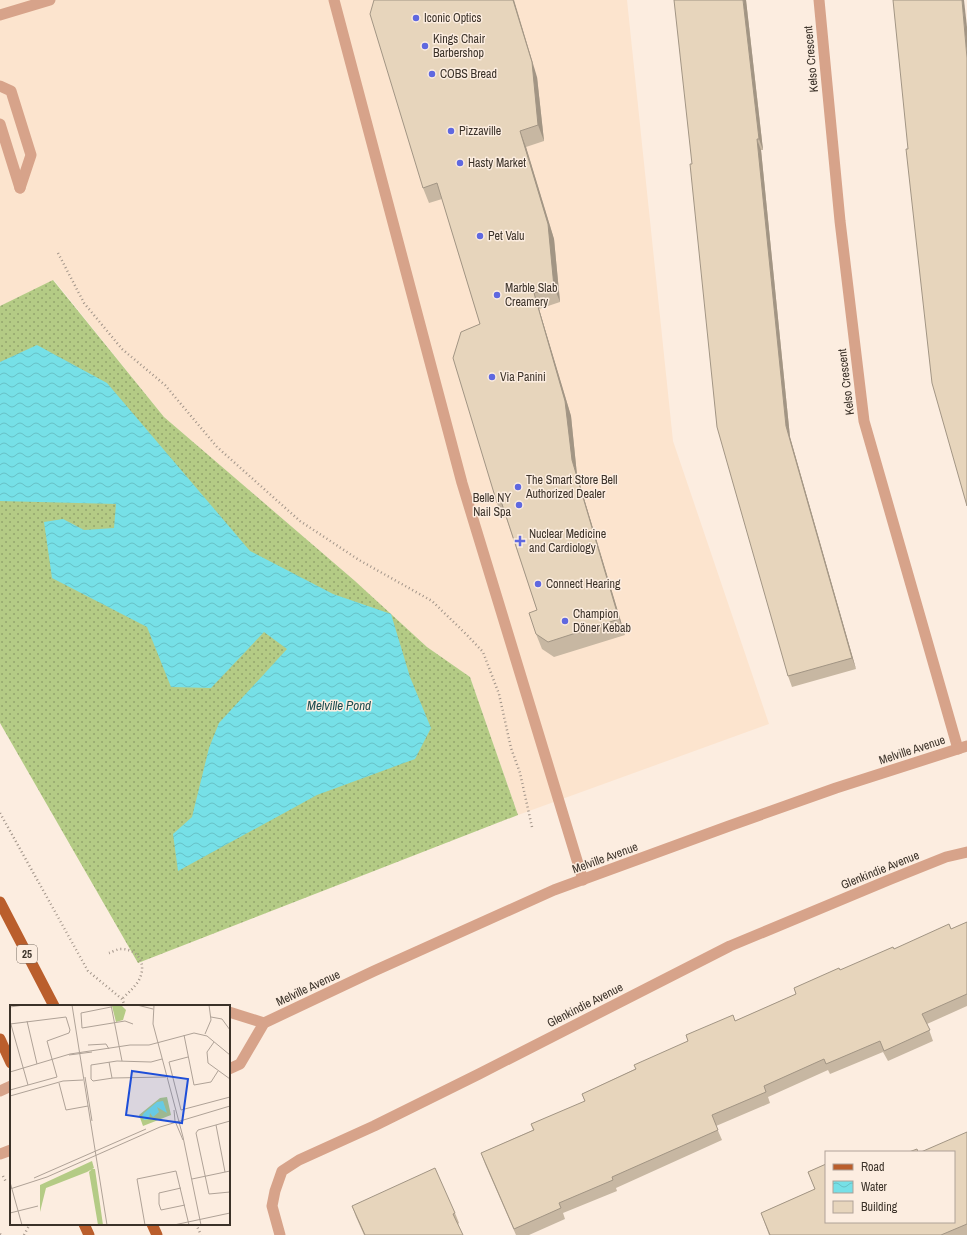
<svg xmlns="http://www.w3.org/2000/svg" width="967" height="1235" viewBox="0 0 967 1235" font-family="'Archivo Narrow',sans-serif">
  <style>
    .built { fill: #fce4ce }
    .grass { fill: url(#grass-dots) }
    .water { fill: url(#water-waves) }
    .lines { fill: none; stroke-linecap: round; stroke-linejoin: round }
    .path { stroke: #a19489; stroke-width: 2.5; stroke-dasharray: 1 3; stroke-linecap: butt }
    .service { stroke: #d7a38a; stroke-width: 11 }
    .minor { stroke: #d7a38a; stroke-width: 11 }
    .tertiary { stroke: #d7a38a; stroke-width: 11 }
    .primary { stroke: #ba5e2c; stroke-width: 11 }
    .wall { fill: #c7b7a2 }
    .shaded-wall { fill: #a29584 }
    .building { fill: #e7d5bc; stroke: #a29584 }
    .poi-dot { fill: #5f68e0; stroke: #fcede0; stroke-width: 1.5 }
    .labels { text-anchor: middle; stroke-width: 3; stroke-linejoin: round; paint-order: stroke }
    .shield { fill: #fcede0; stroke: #756a60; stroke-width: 1 }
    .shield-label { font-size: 11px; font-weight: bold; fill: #3b3229 }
    .poi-label { font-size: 12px; fill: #3b3229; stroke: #fcede0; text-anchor: start }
    .street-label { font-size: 12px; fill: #3b3229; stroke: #fcede0 }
    .water-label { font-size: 13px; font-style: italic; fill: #1d4d50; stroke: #fcede0 }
    .inset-road { fill: none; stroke: #afa297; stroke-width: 1 }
    .view { fill: #1d4ed8; fill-opacity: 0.15; stroke: #1d4ed8; stroke-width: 2 }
    .inset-edge { fill: none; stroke: #3b3229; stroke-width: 2 }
  </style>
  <defs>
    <pattern id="grass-dots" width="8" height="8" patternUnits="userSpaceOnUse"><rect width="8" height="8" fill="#b4cb85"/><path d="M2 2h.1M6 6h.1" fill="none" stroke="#94a56d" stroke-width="1.8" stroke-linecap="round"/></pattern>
    <pattern id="water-waves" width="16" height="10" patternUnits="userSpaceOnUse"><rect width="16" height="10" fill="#76e0e7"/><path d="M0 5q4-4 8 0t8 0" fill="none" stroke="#67c1c6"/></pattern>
  </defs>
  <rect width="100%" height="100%" fill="#fcede0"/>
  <path class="built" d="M 0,0 L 627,0 L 673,441 L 769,724 L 518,815 L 470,677 L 427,647 L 355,581 L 164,417 L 54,280 L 0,306 Z"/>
  <path class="grass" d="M 53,280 L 164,417 L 355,581 L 427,647 L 470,677 L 518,815 L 138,963 L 0,723 L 0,306 Z"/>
  <path class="water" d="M 37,345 L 107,383 L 250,551 L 333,594 L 391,614 L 410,677 L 431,728 L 415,759 L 317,795 L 178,871 L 173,834 L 192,817 L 209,748 L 219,723 L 287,649 L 264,632 L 211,688 L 171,687 L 147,627 L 52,578 L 44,522 L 63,519 L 84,530 L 114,528 L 116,504 L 0,501 L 0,362 Z"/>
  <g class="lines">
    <g class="path">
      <path d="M 58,253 L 84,303 L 122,349 L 165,385 L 217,447 L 300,521 L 359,560 L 432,601 L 467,635 L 483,652 L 499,694 L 511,748 L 520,773 L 532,827"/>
      <path d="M 0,813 L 88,971 L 122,999 L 125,1006"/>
      <path d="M 109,953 C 112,952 117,949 121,949 C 139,949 147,965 139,980 C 135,987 128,993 122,999"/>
      <path d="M 3,1176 L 6,1182"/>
      <path d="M 196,1224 L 201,1235"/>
      <path d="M 0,1234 L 1,1235"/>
      <path d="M 24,1235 L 30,1224"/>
    </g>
    <g class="service">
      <path d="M 334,0 L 462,483 L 583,880"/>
      <path d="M 0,15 L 50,0"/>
      <path d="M 0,86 L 11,91 L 31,155 L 20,188"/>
      <path d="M 0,124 L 20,188"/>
    </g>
    <g class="minor">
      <path d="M 819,0 L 840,221 L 864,421 L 958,749"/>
      <path d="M 280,1235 L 272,1206 L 275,1191 L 282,1171 L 299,1160 L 374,1126 L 479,1074 L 730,946 L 891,879 L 946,857 L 967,852"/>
    </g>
    <g class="tertiary">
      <path d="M 229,1012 L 264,1023"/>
      <path d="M 229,1069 L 240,1064 L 264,1023 L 374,971 L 554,890 L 729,826 L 836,788 L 967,746"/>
      <path d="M 0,1091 L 11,1086"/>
      <path d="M 0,1154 L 11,1150"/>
    </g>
    <g class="primary">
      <path d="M 0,902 L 54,1006"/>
      <path d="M 0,1039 L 11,1063"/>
      <path d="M 84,1224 L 89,1235"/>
      <path d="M 152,1224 L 157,1235"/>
    </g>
  </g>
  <g class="wall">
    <path d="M 746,0 L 763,150 L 761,150 L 790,437 L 856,669 L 792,687 L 788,676 L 692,164 Z"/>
    <path d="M 537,77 L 544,141 L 526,147 L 554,239 L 560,302 L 539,309 L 571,416 L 577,475 L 625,635 L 554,657 L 542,649 L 536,634 L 537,610 L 506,517 L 502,518 L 497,503 L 480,324 L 442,199 L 429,203 L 423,188 Z"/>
    <path d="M 967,922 L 967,1006 L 927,1024 L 933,1041 L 888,1061 L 883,1052 L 830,1074 L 828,1070 L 768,1097 L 770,1103 L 716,1126 L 722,1140 L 616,1188 L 617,1191 L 563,1213 L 565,1219 L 529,1235 L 516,1235 L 485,1164 L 481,1153 L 533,1130 L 531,1124 L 585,1102 L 582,1094 L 635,1069 L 688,1041 L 686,1035 L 735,1021 L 796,994 L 794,988 L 840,970 L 894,949 L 951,929 Z"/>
    <path d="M 967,1132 L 967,1235 L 769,1235 L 761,1213 L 815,1189 L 808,1172 L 826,1164 L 826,1222 Z"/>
    <path d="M 352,1206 L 455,1213 L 459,1223 L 458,1224 L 463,1235 L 364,1235 L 356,1217 Z"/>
  </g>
  <g class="shaded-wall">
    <path d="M 513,0 L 514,0 L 537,77 L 544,141 L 538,125 Z"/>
    <path d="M 743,0 L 746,0 L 763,150 L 759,139 Z"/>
    <path d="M 962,0 L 964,0 L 967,27 L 967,58 Z"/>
    <path d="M 520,131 L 526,147 L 554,239 L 560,302 L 554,287 Z"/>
    <path d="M 757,139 L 761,150 L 790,437 L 856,669 L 852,658 L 786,426 Z"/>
    <path d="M 534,293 L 539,309 L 571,416 L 577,475 L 625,635 L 619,619 L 572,460 Z"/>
  </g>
  <g class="building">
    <path d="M 374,0 L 513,0 L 532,62 L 538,125 L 520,131 L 548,224 L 554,287 L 534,293 L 565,401 L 572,460 L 619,619 L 548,642 L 536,634 L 529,613 L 537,610 L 501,501 L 497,503 L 453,358 L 461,332 L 480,324 L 437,183 L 423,188 L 370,14 Z"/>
    <path d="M 674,0 L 743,0 L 759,139 L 757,139 L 786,426 L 852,658 L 788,676 L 717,427 L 690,164 L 692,164 Z"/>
    <path d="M 893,0 L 962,0 L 967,58 L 967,506 L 932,383 L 906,149 L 908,149 Z"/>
    <path d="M 967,922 L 967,994 L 922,1014 L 930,1030 L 884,1051 L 880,1041 L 826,1064 L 824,1059 L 764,1086 L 766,1092 L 712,1115 L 718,1130 L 612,1177 L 613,1180 L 559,1203 L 561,1208 L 514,1229 L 481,1153 L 534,1130 L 531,1124 L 585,1101 L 582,1094 L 636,1069 L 634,1065 L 688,1041 L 686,1035 L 733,1015 L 735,1021 L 796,994 L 794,988 L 839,968 L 840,970 L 893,947 L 894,949 L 949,924 L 951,929 Z"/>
    <path d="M 967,1132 L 967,1224 L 941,1235 L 770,1235 L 761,1213 L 815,1189 L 808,1172 L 826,1164 L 826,1222 L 954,1222 L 954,1152 L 921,1152 Z"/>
    <path d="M 917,1149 L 918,1152 L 909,1152 Z"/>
    <path d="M 435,1168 L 455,1213 L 453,1214 L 463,1235 L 365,1235 L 352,1206 Z"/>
  </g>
  <g class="poi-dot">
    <circle cx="416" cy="18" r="4"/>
    <circle cx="425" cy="46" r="4"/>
    <circle cx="432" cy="74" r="4"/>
    <circle cx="451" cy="131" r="4"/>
    <circle cx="460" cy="163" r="4"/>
    <circle cx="480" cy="236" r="4"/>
    <circle cx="497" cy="295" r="4"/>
    <circle cx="492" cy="377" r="4"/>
    <circle cx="518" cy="487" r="4"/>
    <circle cx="519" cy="505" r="4"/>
    <path d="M518 535h4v4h4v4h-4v4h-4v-4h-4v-4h4z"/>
    <circle cx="538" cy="584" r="4"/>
    <circle cx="565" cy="621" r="4"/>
  </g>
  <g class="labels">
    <rect class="shield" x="17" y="945" width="20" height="18" rx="3"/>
    <g class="shield-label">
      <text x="27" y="958">25</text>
    </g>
    <g class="poi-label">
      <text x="424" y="22">Iconic Optics</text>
      <text x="433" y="43">Kings Chair<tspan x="433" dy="14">Barbershop</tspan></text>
      <text x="440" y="78">COBS Bread</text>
      <text x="459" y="135">Pizzaville</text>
      <text x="468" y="167">Hasty Market</text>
      <text x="488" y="240">Pet Valu</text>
      <text x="505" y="292">Marble Slab<tspan x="505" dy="14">Creamery</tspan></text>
      <text x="500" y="381">Via Panini</text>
      <text x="526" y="484">The Smart Store Bell<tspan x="526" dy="14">Authorized Dealer</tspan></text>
      <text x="511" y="502" text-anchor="end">Belle NY<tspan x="511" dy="14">Nail Spa</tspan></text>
      <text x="529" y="538">Nuclear Medicine<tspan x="529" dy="14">and Cardiology</tspan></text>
      <text x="546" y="588">Connect Hearing</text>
      <text x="573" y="618">Champion<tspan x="573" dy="14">Döner Kebab</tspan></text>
    </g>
    <g class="street-label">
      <text transform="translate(811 59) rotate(-95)" y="4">Kelso Crescent</text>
      <text transform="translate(846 382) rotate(-97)" y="4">Kelso Crescent</text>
      <text transform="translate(912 750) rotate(-18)" y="4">Melville Avenue</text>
      <text transform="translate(605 858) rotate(-20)" y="4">Melville Avenue</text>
      <text transform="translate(880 870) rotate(-22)" y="4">Glenkindie Avenue</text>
      <text transform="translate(308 988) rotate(-25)" y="4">Melville Avenue</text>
      <text transform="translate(585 1005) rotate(-27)" y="4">Glenkindie Avenue</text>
    </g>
    <g class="water-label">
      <text x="339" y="710">Melville Pond</text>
    </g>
  </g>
  <g transform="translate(10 1005)">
    <rect width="220" height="220" fill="#fcede0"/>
    <path d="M 157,92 L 161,110 L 133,121 L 129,110 L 150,93 ZM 82,156 L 84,163 L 77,167 L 36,183 L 30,207 L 30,180 ZM 82,164 L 85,164 L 93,220 L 88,220 L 79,167 Z" fill="#b4cb85"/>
    <path d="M 111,0 L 116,5 L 113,15 L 106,17 L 102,1 Z" fill="#b4cb85"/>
    <path d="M 153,96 L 157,108 L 147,102 L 149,107 L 143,112 L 140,108 L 139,114 L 134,115 L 132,111 L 134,108 L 147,97 Z" fill="#76e0e7"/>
    <path class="inset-road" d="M 62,0 L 97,220M 101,0 L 112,56M 127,0 L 143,4M 144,0 L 143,19 L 173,132 L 191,220M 0,2 L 14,0M 101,2 L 71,8 L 72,23 L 115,16 L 123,19M 201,12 L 212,14 L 220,25M 0,16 L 18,80M 17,16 L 27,59M 0,19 L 56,12 L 60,25 L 59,28 L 37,36 L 47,72 L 0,85M 195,29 L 201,15 L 199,0M 174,30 L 184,80 L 201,77 L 208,66M 204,37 L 197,47 L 198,58 L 220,74M 78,40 L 96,39 L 99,44M 59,50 L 82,47M 178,52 L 159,57 L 171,105 L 220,92M 152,54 L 141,57 L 107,56 L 81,60 L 81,74 L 83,76 L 103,73 L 156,72M 99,57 L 102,73M 0,67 L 60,49 L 120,40 L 139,40 L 184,28 L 197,31 L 220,50M 75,72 L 82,116M 49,78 L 56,105 L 78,101M 0,91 L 53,76 L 73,75M 164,105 L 165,116 L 173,135M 220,116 L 188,125 L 186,128 L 199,189 L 220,187M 206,120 L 215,167M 24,173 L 136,124M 182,174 L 220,166M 0,177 L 12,220M 171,183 L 149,188 L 149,199 L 151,205 L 175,200M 0,184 L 37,172 L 150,122 L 220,101M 0,208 L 28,201M 135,220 L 127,174 L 166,166 L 179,220M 164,220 L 220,208"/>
    <path class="view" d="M 122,66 L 178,74 L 172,118 L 116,110 Z"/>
    <rect width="220" height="220" class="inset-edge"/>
  </g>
  <rect x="825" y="1151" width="130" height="72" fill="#fcede0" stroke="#afa297"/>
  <rect x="833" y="1164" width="20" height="6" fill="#ba5e2c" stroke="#afa297"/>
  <text x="861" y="1171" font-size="12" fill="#3b3229">Road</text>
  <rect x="833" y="1181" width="20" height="12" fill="url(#water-waves)" stroke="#afa297"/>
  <text x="861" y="1191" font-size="12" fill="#3b3229">Water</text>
  <rect x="833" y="1201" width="20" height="12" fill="#e7d5bc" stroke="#afa297"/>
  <text x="861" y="1211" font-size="12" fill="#3b3229">Building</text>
</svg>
